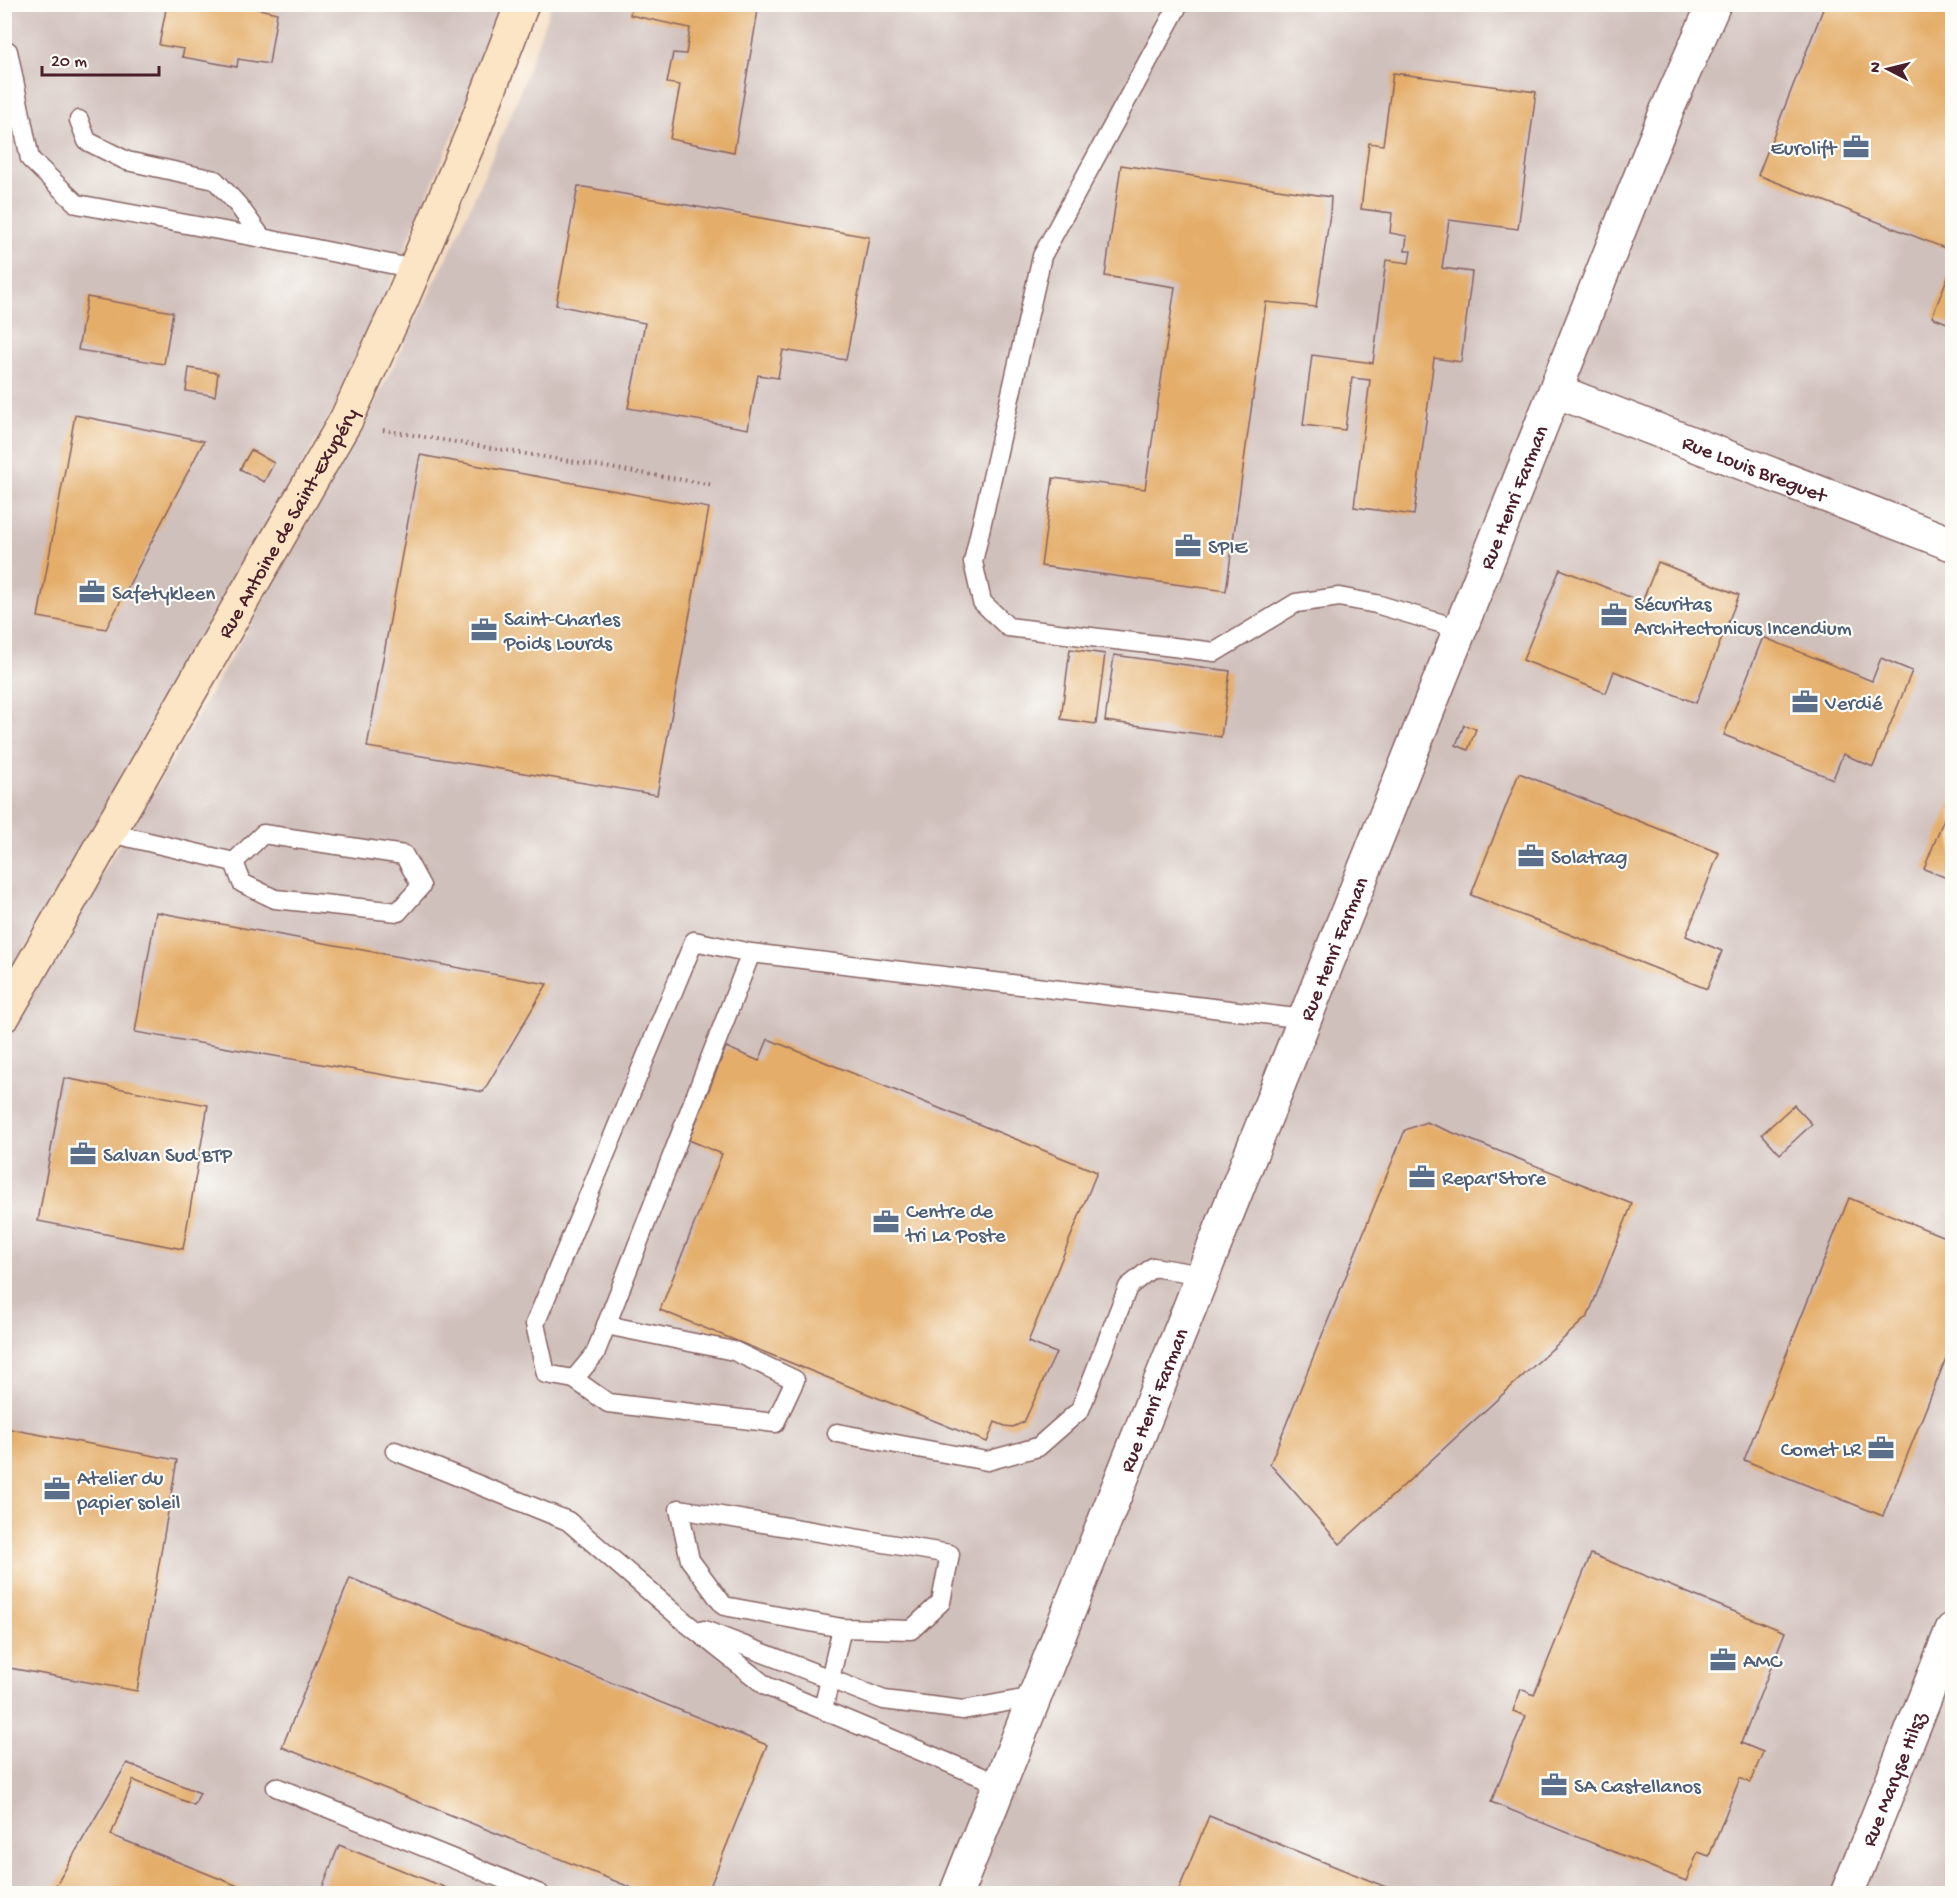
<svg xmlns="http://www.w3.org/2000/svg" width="1957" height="1898" viewBox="0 0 1957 1898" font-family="'Gochi Hand',sans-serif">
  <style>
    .industrial { fill: #d0c0bc }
    .building { fill: #e4ae6b }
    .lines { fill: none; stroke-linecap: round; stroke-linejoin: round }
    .lane-casing { stroke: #866260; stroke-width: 21 }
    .street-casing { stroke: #866260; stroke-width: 36 }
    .secondary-casing { stroke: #866260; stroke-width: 36 }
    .path { stroke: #866260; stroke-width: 4; stroke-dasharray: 1.5 4.5; stroke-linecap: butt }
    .lane { stroke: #fff; stroke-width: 18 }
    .street { stroke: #fff; stroke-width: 33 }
    .secondary { stroke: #fce5c4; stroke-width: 33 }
    .labels { text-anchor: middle; stroke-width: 4.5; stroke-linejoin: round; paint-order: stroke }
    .service-label { font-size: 21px; fill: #4e5e75; stroke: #fdfcf7; text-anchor: start }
    .street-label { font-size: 21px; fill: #4a1f2b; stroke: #fdfcf7 }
  </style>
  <rect width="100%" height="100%" fill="#fdfcf7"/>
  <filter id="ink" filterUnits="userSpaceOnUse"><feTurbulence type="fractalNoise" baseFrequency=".0167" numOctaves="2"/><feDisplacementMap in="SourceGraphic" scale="12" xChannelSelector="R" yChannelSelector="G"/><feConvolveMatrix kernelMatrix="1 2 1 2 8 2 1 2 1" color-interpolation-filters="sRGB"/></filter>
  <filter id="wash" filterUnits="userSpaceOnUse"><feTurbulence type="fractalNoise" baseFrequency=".008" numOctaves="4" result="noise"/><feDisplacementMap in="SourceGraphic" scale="24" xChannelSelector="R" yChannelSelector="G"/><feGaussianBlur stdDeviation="1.35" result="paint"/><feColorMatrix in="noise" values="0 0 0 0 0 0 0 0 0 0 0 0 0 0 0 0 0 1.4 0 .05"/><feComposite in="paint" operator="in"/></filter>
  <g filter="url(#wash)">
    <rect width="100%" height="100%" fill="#f5dec3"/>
    <g class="industrial">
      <path d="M 5,5 L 504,5 L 460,119 L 340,400 L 197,646 L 5,985 Z"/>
      <path d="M 551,5 L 1952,5 L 1952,1893 L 5,1893 L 4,1041 L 50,954 L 172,761 L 367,418 L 451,250 L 517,100 Z"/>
    </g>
    <g id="blocks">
      <g class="building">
        <path d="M 167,4 L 254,4 L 254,8 L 277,13 L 269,64 L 238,59 L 237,67 L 182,57 L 184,49 L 159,45 Z"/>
        <path d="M 632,4 L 759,4 L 734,152 L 670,139 L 680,85 L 667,83 L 673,53 L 686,54 L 690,28 L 630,15 Z"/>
        <path d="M 1825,4 L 1952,4 L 1952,251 L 1758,175 Z"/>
        <path d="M 1393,73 L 1536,92 L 1518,229 L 1449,220 L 1442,268 L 1472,272 L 1461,362 L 1434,358 L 1414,515 L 1354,507 L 1370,380 L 1352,378 L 1345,430 L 1303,425 L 1312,355 L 1373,363 L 1386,260 L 1409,263 L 1411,251 L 1405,251 L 1407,236 L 1390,233 L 1392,213 L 1361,209 L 1369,143 L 1383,145 Z"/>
        <path d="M 1121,165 L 1331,197 L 1330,214 L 1316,307 L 1266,302 L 1226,591 L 1041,566 L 1053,478 L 1145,489 L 1175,287 L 1105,276 Z"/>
        <path d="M 578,186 L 869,237 L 846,360 L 783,350 L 778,378 L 758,375 L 748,429 L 628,408 L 645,323 L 556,305 Z"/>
        <path d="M 1952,266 L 1952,325 L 1932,317 Z"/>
        <path d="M 87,297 L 173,312 L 164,364 L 78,350 Z"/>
        <path d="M 189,368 L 218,373 L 215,396 L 186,391 Z"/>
        <path d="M 75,415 L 204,441 L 106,629 L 38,617 Z"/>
        <path d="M 251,450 L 274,463 L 264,482 L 240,469 Z"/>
        <path d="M 420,455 L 709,508 L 657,795 L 367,747 Z"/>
        <path d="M 1658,562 L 1739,595 L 1696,703 L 1614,671 L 1606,693 L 1523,660 L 1560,569 L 1642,602 Z"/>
        <path d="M 1763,637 L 1872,681 L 1881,658 L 1912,671 L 1873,767 L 1843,754 L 1833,779 L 1724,735 Z"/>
        <path d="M 1070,649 L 1105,654 L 1096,724 L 1061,719 Z"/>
        <path d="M 1114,655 L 1230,671 L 1221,737 L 1105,721 Z"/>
        <path d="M 1464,725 L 1476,729 L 1468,750 L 1456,745 Z"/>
        <path d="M 1519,773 L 1719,853 L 1686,936 L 1722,951 L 1707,989 L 1471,895 Z"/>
        <path d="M 1952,798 L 1952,880 L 1924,869 Z"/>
        <path d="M 156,912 L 547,984 L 483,1092 L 135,1032 Z"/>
        <path d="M 768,1039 L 1097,1172 L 1028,1342 L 1056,1353 L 1024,1422 L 1013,1427 L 1005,1426 L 995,1422 L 987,1442 L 660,1310 L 722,1154 L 689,1140 L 726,1047 L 759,1061 Z"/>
        <path d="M 64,1078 L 208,1105 L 183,1249 L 38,1221 Z"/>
        <path d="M 1794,1105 L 1812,1124 L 1780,1154 L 1762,1134 Z"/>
        <path d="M 1426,1122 L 1632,1204 L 1588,1316 L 1340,1544 L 1270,1464 L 1405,1130 Z"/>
        <path d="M 1849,1198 L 1952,1240 L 1952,1343 L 1883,1516 L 1744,1460 Z"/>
        <path d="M 4,1428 L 177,1460 L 137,1691 L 4,1667 Z"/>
        <path d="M 1591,1554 L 1785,1632 L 1741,1743 L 1763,1752 L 1750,1783 L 1740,1778 L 1709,1856 L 1698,1852 L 1686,1881 L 1491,1802 L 1526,1716 L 1513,1711 L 1521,1689 L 1534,1695 Z"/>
        <path d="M 350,1578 L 767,1745 L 707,1894 L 647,1894 L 282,1747 Z"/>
        <path d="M 127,1763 L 200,1793 L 194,1805 L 133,1780 L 111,1835 L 258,1894 L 51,1894 Z"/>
        <path d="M 1209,1816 L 1401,1893 L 1401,1894 L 1177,1894 Z"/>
        <path d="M 339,1845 L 459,1893 L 459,1894 L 320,1894 Z"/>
      </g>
    </g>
  </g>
  <g filter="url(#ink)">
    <use href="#blocks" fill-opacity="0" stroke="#866260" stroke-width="1.5"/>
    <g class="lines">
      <g class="lane-casing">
        <g id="lane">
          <path d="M 1179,4 L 1042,256 L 973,562 L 982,602 L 1008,627 L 1215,652 L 1296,603 L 1339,597 L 1376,604 L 1460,629"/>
          <path d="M 8,51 L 30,159 L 77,204 L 262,238"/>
          <path d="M 79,120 L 87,141 L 127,161 L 215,180 L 238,205 L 262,238 L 415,269"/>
          <path d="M 110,833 L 234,862 L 242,883 L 275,899 L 398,912 L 421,886 L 404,855 L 263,834 L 234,862"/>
          <path d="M 751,953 L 595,1354 L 574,1379 L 546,1374 L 535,1324 L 694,941 L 751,953 L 1305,1019"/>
          <path d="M 574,1379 L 608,1403 L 775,1423 L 795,1380 L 734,1351 L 606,1325"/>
          <path d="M 837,1433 L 987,1461 L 1038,1447 L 1080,1410 L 1128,1287 L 1153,1267 L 1203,1275"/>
          <path d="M 395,1451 L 568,1521 L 685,1622 L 766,1686 L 999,1784"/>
          <path d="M 679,1509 L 950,1554 L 941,1602 L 911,1630 L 842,1628 L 724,1606 L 690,1560 Z"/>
          <path d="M 704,1630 L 884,1700 L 963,1710 L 1034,1697"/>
          <path d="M 823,1709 L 842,1628"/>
          <path d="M 276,1787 L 540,1894"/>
        </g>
      </g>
      <g class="street-casing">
        <g id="street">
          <path id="s1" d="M 1556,391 L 1952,544"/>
          <path id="s2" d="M 956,1894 L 1667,110 L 1714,4"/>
          <path id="s3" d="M 1847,1894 L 1952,1630"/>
        </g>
      </g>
      <g class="secondary-casing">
        <g id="secondary">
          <path id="s4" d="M 4,1015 L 346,420 L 402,299 L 473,132 L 522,4"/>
        </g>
      </g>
      <path class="path" d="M 383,430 L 713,485"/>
      <use href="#lane" class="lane"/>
      <use href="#street" class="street"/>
      <use href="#secondary" class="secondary"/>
    </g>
  </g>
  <defs>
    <g id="office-bare" transform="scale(2.07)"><path d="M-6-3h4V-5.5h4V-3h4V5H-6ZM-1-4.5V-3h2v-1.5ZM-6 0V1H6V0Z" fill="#5c6f8a" stroke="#fdfcf7" stroke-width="2.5" paint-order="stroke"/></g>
  </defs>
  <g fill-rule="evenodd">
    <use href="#office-bare" x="1856" y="147"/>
    <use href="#office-bare" x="1188" y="546"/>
    <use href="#office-bare" x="92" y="592"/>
    <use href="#office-bare" x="1614" y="615"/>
    <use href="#office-bare" x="484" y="630"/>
    <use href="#office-bare" x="1805" y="702"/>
    <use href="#office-bare" x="1531" y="856"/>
    <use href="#office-bare" x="83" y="1154"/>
    <use href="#office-bare" x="1422" y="1177"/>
    <use href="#office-bare" x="886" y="1222"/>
    <use href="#office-bare" x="1881" y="1448"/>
    <use href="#office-bare" x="57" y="1489"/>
    <use href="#office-bare" x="1723" y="1660"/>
    <use href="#office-bare" x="1554" y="1785"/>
  </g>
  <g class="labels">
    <g class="service-label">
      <text x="1836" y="154" text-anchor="end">Eurolift</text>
      <text x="1208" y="553">SPIE</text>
      <text x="112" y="599">Safetykleen</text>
      <text x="1634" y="610">Sécuritas<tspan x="1634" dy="24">Architectonicus Incendium</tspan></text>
      <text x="504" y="625">Saint-Charles<tspan x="504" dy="24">Poids Lourds</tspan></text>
      <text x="1825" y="709">Verdié</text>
      <text x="1551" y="863">Solatrag</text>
      <text x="103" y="1161">Salvan Sud BTP</text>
      <text x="1442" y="1184">Repar'Store</text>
      <text x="906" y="1217">Centre de<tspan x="906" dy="24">tri La Poste</tspan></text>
      <text x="1861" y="1455" text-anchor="end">Comet LR</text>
      <text x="77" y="1484">Atelier du<tspan x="77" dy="24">papier soleil</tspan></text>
      <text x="1743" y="1667">AMC</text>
      <text x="1574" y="1792">SA Castellanos</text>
    </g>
    <g class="street-label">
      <text dy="7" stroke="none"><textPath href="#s1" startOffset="213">Rue Louis Breguet</textPath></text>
      <text dy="7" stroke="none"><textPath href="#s2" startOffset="1504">Rue Henri Farman</textPath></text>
      <text dy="7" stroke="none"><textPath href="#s4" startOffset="568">Rue Antoine de Saint-Exupéry</textPath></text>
      <text dy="7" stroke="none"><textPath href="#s2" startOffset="1018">Rue Henri Farman</textPath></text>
      <text dy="7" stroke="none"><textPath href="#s2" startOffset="532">Rue Henri Farman</textPath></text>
      <text dy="7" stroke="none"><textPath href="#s3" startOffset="124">Rue Maryse Hilsz</textPath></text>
    </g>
  </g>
  <rect width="1957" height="1898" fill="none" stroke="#fdfcf7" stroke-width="24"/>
  <g transform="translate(1888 69) rotate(277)" stroke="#fdfcf7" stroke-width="4.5" paint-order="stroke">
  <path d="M0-4.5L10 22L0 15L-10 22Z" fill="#4a1f2b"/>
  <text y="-9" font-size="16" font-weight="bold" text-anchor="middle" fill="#4a1f2b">N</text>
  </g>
  <path d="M42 66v9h117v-9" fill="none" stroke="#4a1f2b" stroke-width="3"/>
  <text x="51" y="66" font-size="18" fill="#4a1f2b" stroke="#fdfcf7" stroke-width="4.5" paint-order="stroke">20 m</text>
</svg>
